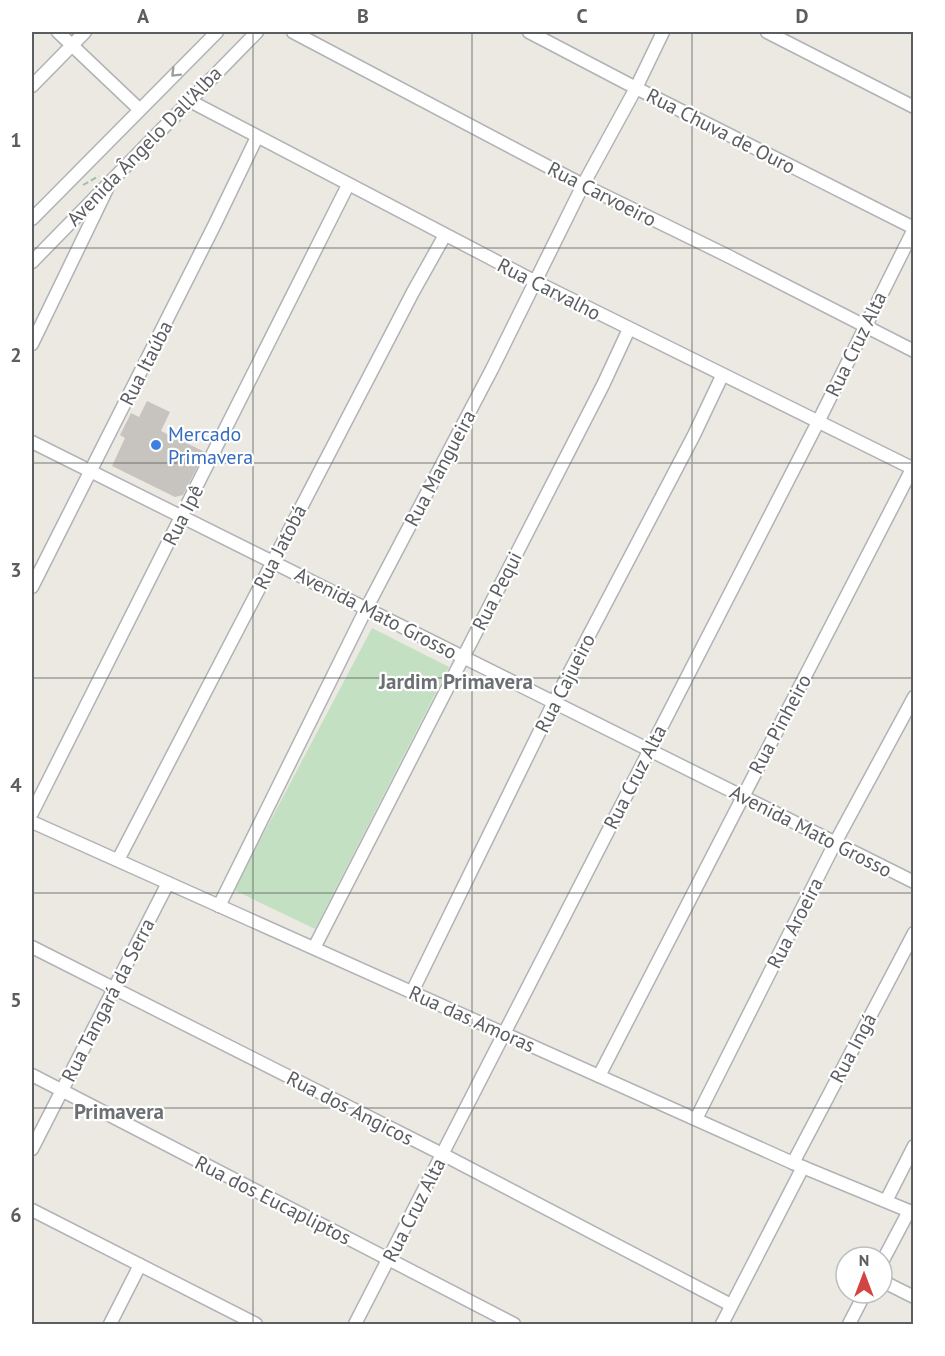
<svg xmlns="http://www.w3.org/2000/svg" width="945" height="1356" viewBox="0 0 945 1356" font-family="'PT Sans',sans-serif">
  <style>
    .green { fill: #c4e0c2 }
    .building { fill: #c7c4bf }
    .lines { fill: none; stroke-linecap: round; stroke-linejoin: round }
    .minor-casing { stroke: #b0b3b6; stroke-width: 15 }
    .path { stroke: #9cc0a5; stroke-width: 2; stroke-dasharray: 6 3; stroke-linecap: butt }
    .minor { stroke: #fff; stroke-width: 12 }
    .oneway { stroke: #9d9ea0 }
    .grid { fill: none; stroke: #5b5e61; stroke-width: 1.5; stroke-opacity: 0.55 }
    .shop-dot { fill: #3f7fe0; stroke: #fff; stroke-width: 2 }
    .labels { text-anchor: middle; stroke-width: 4.5; stroke-linejoin: round; paint-order: stroke }
    .street-label { font-size: 20px; fill: #5b5e61; stroke: #fff }
    .shop-label { font-size: 20px; fill: #366cbe; stroke: #fff; text-anchor: start }
    .neighbourhood-label { font-size: 21px; font-weight: bold; fill: #6c7073; stroke: #fff }
    .neatline { fill: none; stroke: #5b5e61; stroke-width: 2 }
    .grid-label { font-size: 20px; text-anchor: middle; font-weight: bold; fill: #5b5e61 }
  </style>
  <rect width="100%" height="100%" fill="#ece9e3"/>
  <path class="green" d="M 372,628 L 449,667 L 315,929 L 234,890 Z"/>
  <path class="building" d="M 147,401 L 170,412 L 161,431 L 205,452 L 183,495 L 175,497 L 112,466 L 125,438 L 120,435 L 131,413 L 139,417 Z"/>
  <g class="lines">
    <g class="minor-casing">
      <g id="minor">
        <path d="M 58,32 L 139,109"/>
        <path d="M 293,32 L 583,185 L 728,256 L 914,351"/>
        <path d="M 529,32 L 636,88 L 914,228"/>
        <path d="M 767,32 L 914,107"/>
        <path d="M 32,86 L 85,32"/>
        <path d="M 188,100 L 536,282 L 914,469"/>
        <path d="M 32,219 L 217,32"/>
        <path d="M 32,262 L 257,32"/>
        <path d="M 32,344 L 107,189"/>
        <path d="M 32,442 L 914,882"/>
        <path d="M 32,587 L 214,226 L 257,137"/>
        <path d="M 32,813 L 348,185"/>
        <path d="M 32,822 L 793,1163 L 914,1213"/>
        <path d="M 118,860 L 413,292 L 445,235"/>
        <path d="M 219,906 L 366,609 L 492,369 L 583,185 L 636,88 L 663,32"/>
        <path d="M 32,947 L 442,1154 L 731,1305"/>
        <path d="M 314,948 L 603,385 L 629,329"/>
        <path d="M 412,992 L 554,702 L 694,435 L 722,376"/>
        <path d="M 32,1075 L 514,1324"/>
        <path d="M 599,1076 L 912,469"/>
        <path d="M 696,1119 L 835,843 L 914,697"/>
        <path d="M 32,1149 L 168,883"/>
        <path d="M 793,1163 L 914,933"/>
        <path d="M 886,1201 L 914,1146"/>
        <path d="M 32,1210 L 256,1324"/>
        <path d="M 882,1262 L 909,1211"/>
        <path d="M 882,1281 L 914,1297"/>
        <path d="M 110,1324 L 140,1265"/>
        <path d="M 355,1324 L 818,422 L 914,229"/>
        <path d="M 722,1324 L 803,1167"/>
        <path d="M 849,1324 L 865,1293"/>
      </g>
    </g>
    <path class="path" d="M 83,185 L 99,176"/>
    <use href="#minor" class="minor"/>
  </g>
  <defs><path id="oneway-chevron" d="M-2-3.5L2.5 0L-2 3.5" fill="none" stroke-width="1.6" stroke-linecap="round" stroke-linejoin="round" transform="scale(1.5)"/></defs>
  <use class="oneway" href="#oneway-chevron" transform="translate(175 73) rotate(135)"/>
  <path class="grid" d="M 253,32 L 253,1324M 472,32 L 472,1324M 692,32 L 692,1324M 32,248 L 914,248M 32,463 L 914,463M 32,678 L 914,678M 32,893 L 914,893M 32,1108 L 914,1108"/>
  <circle class="shop-dot" cx="156" cy="445" r="6"/>
  <g class="labels">
    <g class="street-label">
      <text transform="translate(721 131) rotate(27)" y="7">Rua Chuva de Ouro</text>
      <text transform="translate(144 146) rotate(-46)" y="7">Avenida Ângelo Dall'Alba</text>
      <text transform="translate(602 194) rotate(27)" y="7">Rua Carvoeiro</text>
      <text transform="translate(549 289) rotate(27)" y="7">Rua Carvalho</text>
      <text transform="translate(856 344) rotate(-64)" y="7">Rua Cruz Alta</text>
      <text transform="translate(146 363) rotate(-63)" y="7">Rua Itaúba</text>
      <text transform="translate(440 468) rotate(-62)" y="7">Rua Mangueira</text>
      <text transform="translate(183 515) rotate(-63)" y="7">Rua Ipê</text>
      <text transform="translate(280 547) rotate(-63)" y="7">Rua Jatobá</text>
      <text transform="translate(497 591) rotate(-63)" y="7">Rua Pequi</text>
      <text transform="translate(376 613) rotate(27)" y="7">Avenida Mato Grosso</text>
      <text transform="translate(565 683) rotate(-63)" y="7">Rua Cajueiro</text>
      <text transform="translate(780 724) rotate(-62)" y="7">Rua Pinheiro</text>
      <text transform="translate(635 777) rotate(-63)" y="7">Rua Cruz Alta</text>
      <text transform="translate(811 831) rotate(27)" y="7">Avenida Mato Grosso</text>
      <text transform="translate(795 923) rotate(-63)" y="7">Rua Aroeira</text>
      <text transform="translate(108 1000) rotate(-63)" y="7">Rua Tangará da Serra</text>
      <text transform="translate(472 1019) rotate(24)" y="7">Rua das Amoras</text>
      <text transform="translate(853 1048) rotate(-62)" y="7">Rua Ingá</text>
      <text transform="translate(350 1108) rotate(27)" y="7">Rua dos Angicos</text>
      <text transform="translate(273 1200) rotate(27)" y="7">Rua dos Eucapliptos</text>
      <text transform="translate(414 1210) rotate(-63)" y="7">Rua Cruz Alta</text>
    </g>
    <g class="shop-label">
      <text x="168" y="441">Mercado<tspan x="168" dy="23">Primavera</tspan></text>
    </g>
    <g class="neighbourhood-label">
      <text x="456" y="689">Jardim Primavera</text>
      <text x="119" y="1119">Primavera</text>
    </g>
  </g>
  <rect width="945" height="1356" fill="none" stroke="#ffffff" stroke-width="66"/>
  <g transform="translate(864 1275)"><circle r="28" fill="#ffffff" stroke="#bdbfc0" stroke-width="1.5"/>
  <path d="M0-4.5L10 22L0 15L-10 22Z" fill="#d34542"/>
  <text y="-9" font-size="16" font-weight="bold" text-anchor="middle" fill="#5b5e61">N</text>
  </g>
  <rect x="33" y="33" width="879" height="1290" class="neatline"/>
  <g class="grid-label">
    <text x="143" y="23">A</text>
    <text x="363" y="23">B</text>
    <text x="582" y="23">C</text>
    <text x="802" y="23">D</text>
    <text x="16" y="147">1</text>
    <text x="16" y="362">2</text>
    <text x="16" y="577">3</text>
    <text x="16" y="792">4</text>
    <text x="16" y="1007">5</text>
    <text x="16" y="1222">6</text>
  </g>
</svg>
